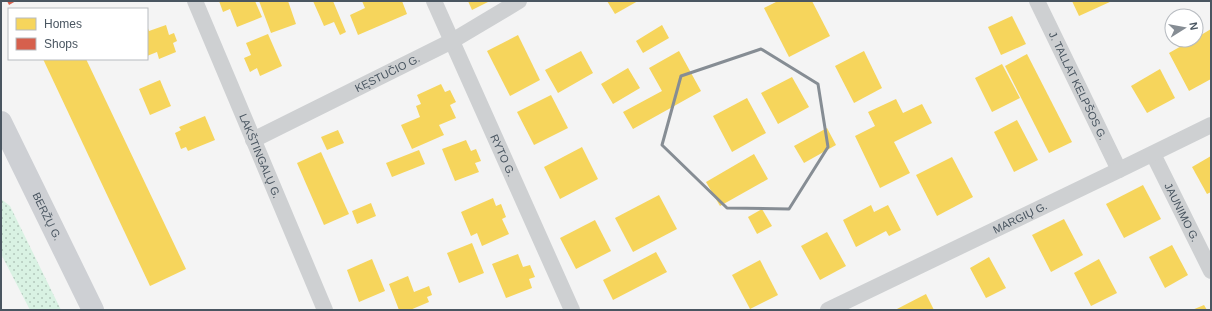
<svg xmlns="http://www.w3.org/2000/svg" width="1212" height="311" viewBox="0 0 1212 311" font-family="Helvetica,sans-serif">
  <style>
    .grass { fill: url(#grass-dots) }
    .homes { fill: #f6d55c }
    .shops { fill: #d6604d }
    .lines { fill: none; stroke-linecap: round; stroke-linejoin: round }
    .street { stroke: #ced0d2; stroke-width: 16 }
    .secondary { stroke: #ced0d4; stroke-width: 22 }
    .marked { fill: none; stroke: #868d94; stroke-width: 3; stroke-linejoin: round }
    .labels { text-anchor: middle; stroke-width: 4; stroke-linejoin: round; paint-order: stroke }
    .street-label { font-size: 11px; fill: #4a5661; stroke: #fff }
  </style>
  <defs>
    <pattern id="grass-dots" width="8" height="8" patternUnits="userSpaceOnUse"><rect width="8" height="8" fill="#d9f2e3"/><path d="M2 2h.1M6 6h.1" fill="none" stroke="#b2c7bb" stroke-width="1.8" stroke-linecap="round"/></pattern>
  </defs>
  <rect width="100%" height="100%" fill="#f4f4f4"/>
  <path class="grass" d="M 1,199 L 10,206 L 61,310 L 30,310 L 1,254 Z"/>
  <g class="homes">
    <path d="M 219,1 L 255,1 L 262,17 L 237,27 L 230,9 L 223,12 Z"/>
    <path d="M 259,1 L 288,1 L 296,24 L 271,33 Z"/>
    <path d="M 313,1 L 333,1 L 346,32 L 340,35 L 334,22 L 324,26 Z"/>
    <path d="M 362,1 L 402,1 L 407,14 L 358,35 L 350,15 L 365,8 Z"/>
    <path d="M 468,1 L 490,1 L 472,10 Z"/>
    <path d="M 607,1 L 638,1 L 615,14 Z"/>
    <path d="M 778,1 L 812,1 L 830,36 L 789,57 L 764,8 Z"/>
    <path d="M 1072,1 L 1112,1 L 1079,16 Z"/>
    <path d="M 1012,16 L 1026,44 L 1001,55 L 988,27 Z"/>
    <path d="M 166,25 L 169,35 L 174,33 L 177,41 L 173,43 L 176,52 L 159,59 L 157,52 L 147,56 L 147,26 L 149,31 Z"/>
    <path d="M 662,25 L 669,38 L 643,53 L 636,41 Z"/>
    <path d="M 1211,29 L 1211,79 L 1189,91 L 1169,53 L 1192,40 L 1196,40 L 1196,38 Z"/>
    <path d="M 268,34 L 282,66 L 260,76 L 257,68 L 250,72 L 244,58 L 251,55 L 246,43 Z"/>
    <path d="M 518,35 L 540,80 L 510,96 L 487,51 Z"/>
    <path d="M 581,51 L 593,73 L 558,93 L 545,70 Z"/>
    <path d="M 679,51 L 701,91 L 633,129 L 623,112 L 662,91 L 649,68 Z"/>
    <path d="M 864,51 L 882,88 L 854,103 L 835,66 Z"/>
    <path d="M 1027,54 L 1072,142 L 1049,153 L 1005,66 Z"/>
    <path d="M 43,59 L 86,59 L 186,269 L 150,286 Z"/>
    <path d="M 1002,64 L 1020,98 L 992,112 L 975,78 Z"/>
    <path d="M 628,68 L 640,88 L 613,104 L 601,84 Z"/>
    <path d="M 1160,69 L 1175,98 L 1147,113 L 1131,86 Z"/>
    <path d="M 792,77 L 809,107 L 778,124 L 761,93 Z"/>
    <path d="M 160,80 L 171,106 L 150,115 L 139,89 Z"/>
    <path d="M 441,84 L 445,92 L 450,90 L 456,102 L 450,105 L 456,118 L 439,125 L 444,135 L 412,149 L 401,125 L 420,117 L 416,106 L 421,104 L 417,95 Z"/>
    <path d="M 551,95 L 568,128 L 534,145 L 517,112 Z"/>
    <path d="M 747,98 L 766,133 L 732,152 L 713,116 Z"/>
    <path d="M 896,99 L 903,113 L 922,104 L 932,123 L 894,142 L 910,173 L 880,188 L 855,136 L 875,126 L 868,112 Z"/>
    <path d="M 205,116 L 215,140 L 188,151 L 186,147 L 181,149 L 175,133 L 181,130 L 179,127 Z"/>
    <path d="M 1017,120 L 1038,160 L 1014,172 L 994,132 Z"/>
    <path d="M 827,128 L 836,145 L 804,163 L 794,146 Z"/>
    <path d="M 338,130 L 344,143 L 327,150 L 321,137 Z"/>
    <path d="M 466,140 L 471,151 L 476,149 L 481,161 L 475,163 L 479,172 L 455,181 L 442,149 Z"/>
    <path d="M 582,147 L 598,179 L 560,199 L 544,167 Z"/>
    <path d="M 419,150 L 425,164 L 392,177 L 386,163 Z"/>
    <path d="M 321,152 L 349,214 L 324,225 L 297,163 Z"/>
    <path d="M 754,154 L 768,179 L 720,206 L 706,182 Z"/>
    <path d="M 1211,156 L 1211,192 L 1207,194 L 1192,167 Z"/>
    <path d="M 952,157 L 973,197 L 937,216 L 916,175 Z"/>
    <path d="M 1143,185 L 1161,219 L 1124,238 L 1106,204 Z"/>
    <path d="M 659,195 L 677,229 L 633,252 L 615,218 Z"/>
    <path d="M 493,198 L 496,206 L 501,204 L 506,217 L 502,219 L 509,234 L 482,246 L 477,233 L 471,236 L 461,212 Z"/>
    <path d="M 371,203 L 376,216 L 357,224 L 352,211 Z"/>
    <path d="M 871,205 L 874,212 L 888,205 L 901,230 L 889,236 L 886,231 L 856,247 L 843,220 Z"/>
    <path d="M 762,209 L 772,226 L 757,234 L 748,217 Z"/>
    <path d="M 1064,219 L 1083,255 L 1051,272 L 1032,235 Z"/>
    <path d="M 595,220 L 611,251 L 576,269 L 560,238 Z"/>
    <path d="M 827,232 L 846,266 L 820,280 L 801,246 Z"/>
    <path d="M 472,243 L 484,273 L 459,283 L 447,253 Z"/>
    <path d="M 1172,245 L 1188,275 L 1165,288 L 1149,257 Z"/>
    <path d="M 656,252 L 667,272 L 613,300 L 603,280 Z"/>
    <path d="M 518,254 L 523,267 L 530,265 L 535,277 L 529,279 L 532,288 L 506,298 L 492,264 Z"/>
    <path d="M 989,257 L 1006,288 L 986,298 L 970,268 Z"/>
    <path d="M 372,259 L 385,291 L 359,302 L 347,270 Z"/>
    <path d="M 1099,259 L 1117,293 L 1091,306 L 1074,273 Z"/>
    <path d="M 760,260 L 778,295 L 750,309 L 732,275 Z"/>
    <path d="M 408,276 L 414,292 L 429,286 L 432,295 L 427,297 L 429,302 L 410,310 L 399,310 L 389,284 Z"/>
    <path d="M 926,294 L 934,310 L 895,310 Z"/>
    <path d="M 1204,305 L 1207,310 L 1192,310 Z"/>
  </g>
  <path class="shops" d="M 7,1 L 16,1 L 9,5 Z"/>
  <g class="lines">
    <g class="street">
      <path id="s1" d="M 195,1 L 325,310"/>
      <path id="s2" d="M 434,1 L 572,310"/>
      <path id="s3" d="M 1037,1 L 1119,170"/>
      <path id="s4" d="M 253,140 L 452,41 L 519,1"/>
      <path id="s5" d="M 1153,154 L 1211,271"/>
      <path id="s6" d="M 828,310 L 1119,170 L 1211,125"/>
    </g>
    <path class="secondary" id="s7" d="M 1,122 L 93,310"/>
  </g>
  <path class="marked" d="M 761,49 L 818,84 L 828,147 L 789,209 L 727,208 L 662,145 L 681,76 Z"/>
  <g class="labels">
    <g class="street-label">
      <text dy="4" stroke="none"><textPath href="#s4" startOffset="150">KĘSTUČIO G.</textPath></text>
      <text dy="4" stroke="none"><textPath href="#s3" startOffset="94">J. TALLAT KELPŠOS G.</textPath></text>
      <text dy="4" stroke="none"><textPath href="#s1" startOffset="168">LAKŠTINGALŲ G.</textPath></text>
      <text dy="4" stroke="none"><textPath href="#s2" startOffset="169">RYTO G.</textPath></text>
      <text dy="4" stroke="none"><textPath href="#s5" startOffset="65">JAUNIMO G.</textPath></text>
      <text dy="4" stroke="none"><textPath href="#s7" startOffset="105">BERŽŲ G.</textPath></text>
      <text dy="4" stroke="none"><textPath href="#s6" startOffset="213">MARGIŲ G.</textPath></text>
    </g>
  </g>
  <rect width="1212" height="311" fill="none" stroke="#4a5661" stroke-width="4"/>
  <rect x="8" y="8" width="140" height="52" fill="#ffffff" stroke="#b7bbc0"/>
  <rect x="16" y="18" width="20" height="12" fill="#f6d55c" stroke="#b7bbc0"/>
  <text x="44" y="28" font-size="12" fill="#4a5661">Homes</text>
  <rect x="16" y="38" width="20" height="12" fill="#d6604d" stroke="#b7bbc0"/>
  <text x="44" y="48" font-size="12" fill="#4a5661">Shops</text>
  <g transform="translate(1184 28) rotate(79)"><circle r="19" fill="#ffffff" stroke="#b7bbc0"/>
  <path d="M0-3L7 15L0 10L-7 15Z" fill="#868d94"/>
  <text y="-6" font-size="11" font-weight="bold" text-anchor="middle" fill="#4a5661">N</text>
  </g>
</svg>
